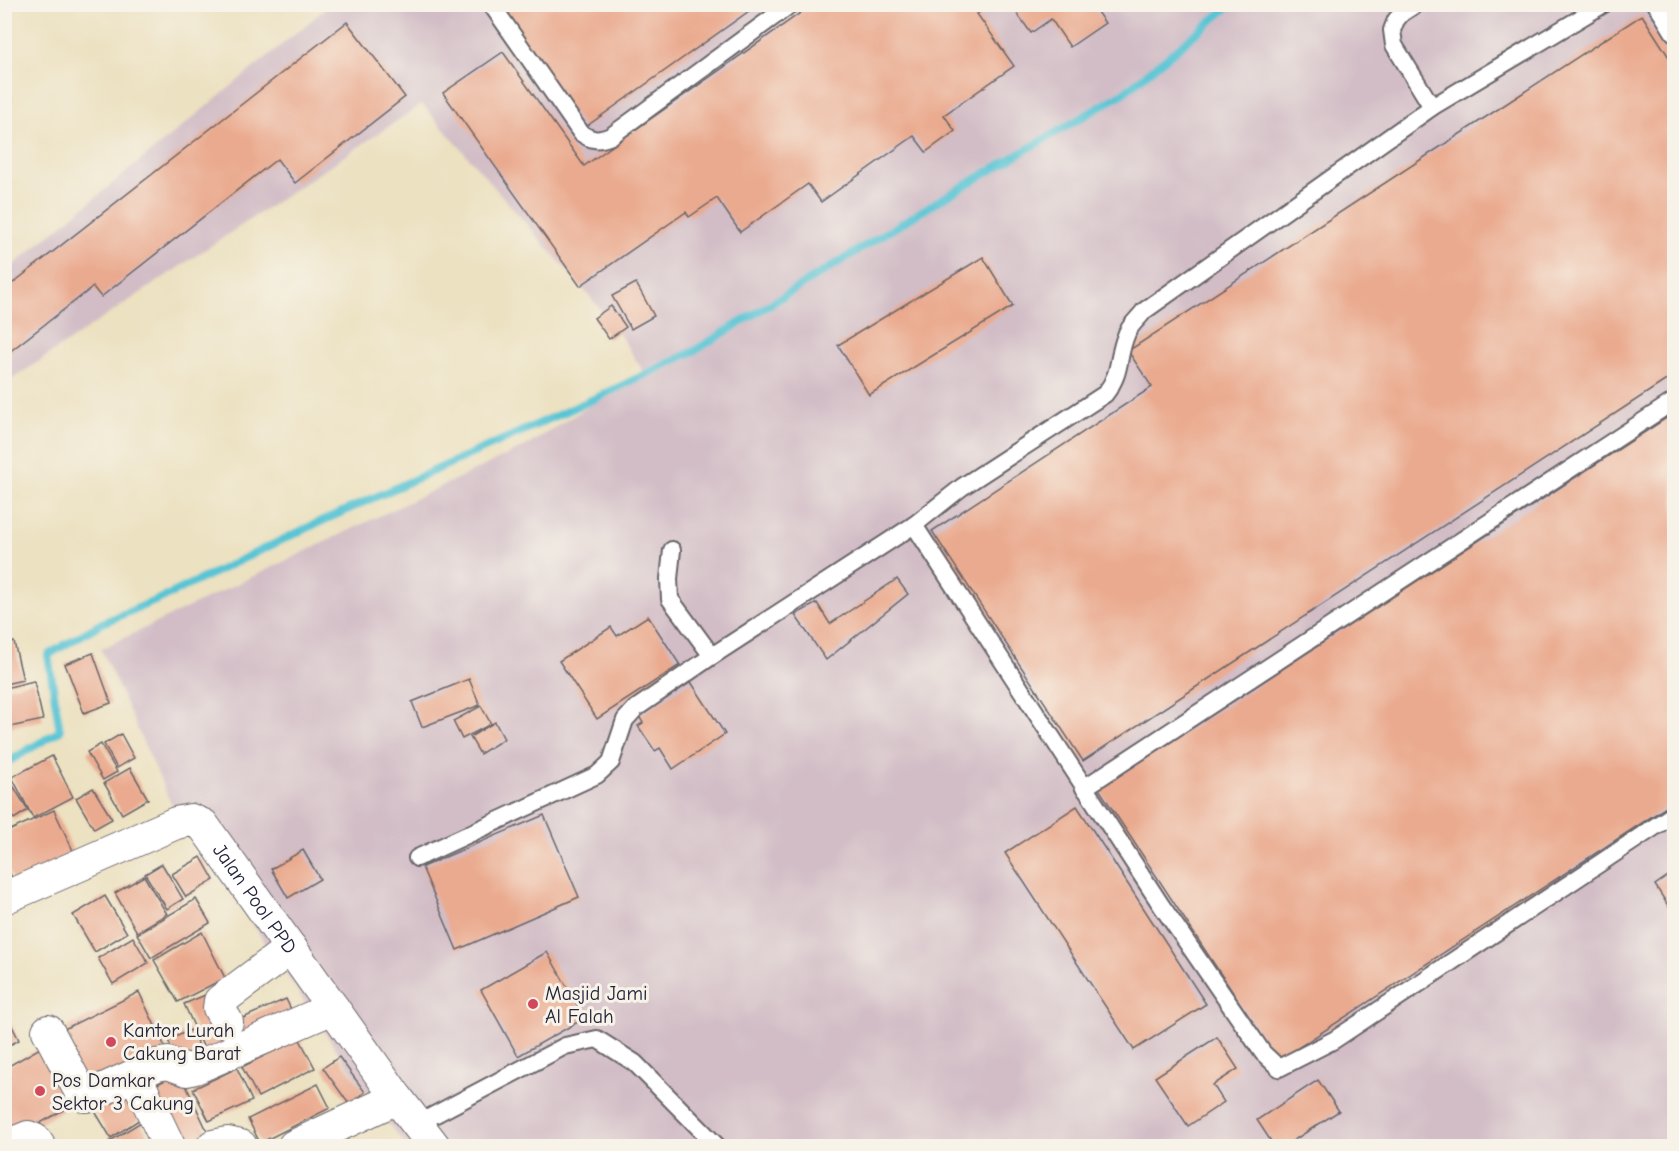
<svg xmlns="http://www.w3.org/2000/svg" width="1679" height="1151" viewBox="0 0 1679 1151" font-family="'Comic Neue',sans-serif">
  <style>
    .industrial { fill: #d2bdc6 }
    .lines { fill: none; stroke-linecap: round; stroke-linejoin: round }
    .stream { stroke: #59c4d4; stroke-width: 8 }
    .building { fill: #eaaa8f }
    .lane-casing { stroke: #69656a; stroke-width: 20 }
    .street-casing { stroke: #69656a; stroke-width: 34 }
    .lane { stroke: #fff; stroke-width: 16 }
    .street { stroke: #fff; stroke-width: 32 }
    .poi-dot { fill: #d1495b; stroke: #f7f3e8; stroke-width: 2 }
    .labels { text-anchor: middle; stroke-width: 6; stroke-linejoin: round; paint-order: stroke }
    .street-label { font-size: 20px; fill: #22223b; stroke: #f7f3e8 }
    .poi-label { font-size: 20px; fill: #22223b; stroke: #f7f3e8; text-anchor: start }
  </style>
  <rect width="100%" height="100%" fill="#f7f3e8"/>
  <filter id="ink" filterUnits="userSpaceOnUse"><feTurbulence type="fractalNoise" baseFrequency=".0167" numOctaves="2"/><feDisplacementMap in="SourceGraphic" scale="12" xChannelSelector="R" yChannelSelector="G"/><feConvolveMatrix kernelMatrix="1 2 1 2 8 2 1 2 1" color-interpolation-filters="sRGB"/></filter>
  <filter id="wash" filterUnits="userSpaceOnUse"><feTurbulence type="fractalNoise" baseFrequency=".008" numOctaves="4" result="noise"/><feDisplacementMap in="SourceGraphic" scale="24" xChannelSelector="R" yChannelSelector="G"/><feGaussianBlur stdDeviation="1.35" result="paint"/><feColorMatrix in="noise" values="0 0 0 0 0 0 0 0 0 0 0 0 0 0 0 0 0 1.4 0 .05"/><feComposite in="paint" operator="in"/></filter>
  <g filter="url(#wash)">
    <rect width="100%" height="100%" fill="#ece1c1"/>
    <path class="industrial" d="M 330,5 L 1674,5 L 1674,1146 L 407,1146 L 377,1110 L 170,801 L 101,649 L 528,445 L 643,371 L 611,321 L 422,104 L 5,384 L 5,272 Z"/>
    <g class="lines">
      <path class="stream" d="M 4,764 L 60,731 L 48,655 L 102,623 L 162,598 L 311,526 L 596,398 L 694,351 L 940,200 L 1122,94 L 1232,4"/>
    </g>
    <g id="blocks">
      <g class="building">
        <path d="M 497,4 L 759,4 L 584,128 Z"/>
        <path d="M 813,4 L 991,4 L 977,14 L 1014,66 L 944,115 L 955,131 L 926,152 L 914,136 L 821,202 L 808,184 L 740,232 L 717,198 L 689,217 L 686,212 L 580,286 L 443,93 L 503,52 L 584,166 Z"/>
        <path d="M 1011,5 L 1092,5 L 1105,23 L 1070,47 L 1051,19 L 1031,33 Z"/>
        <path d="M 1642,15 L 1674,65 L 1674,375 L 1083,761 L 932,531 L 1152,387 L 1128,351 Z"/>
        <path d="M 347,22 L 405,97 L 295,183 L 277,159 L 101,297 L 93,287 L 4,356 L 4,290 Z"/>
        <path d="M 983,257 L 1013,306 L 869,395 L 838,345 Z"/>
        <path d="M 636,283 L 654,316 L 631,329 L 612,296 Z"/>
        <path d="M 611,306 L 626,327 L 609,339 L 594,318 Z"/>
        <path d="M 1674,413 L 1674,802 L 1278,1061 L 1099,789 Z"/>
        <path d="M 897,579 L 908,594 L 826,660 L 795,615 L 817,603 L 830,624 Z"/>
        <path d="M 648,616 L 680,665 L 597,719 L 559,661 L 611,627 L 617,636 Z"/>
        <path d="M 14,642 L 23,680 L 5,684 L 5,644 Z"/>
        <path d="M 93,653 L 111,703 L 84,713 L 65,664 Z"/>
        <path d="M 469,679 L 480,705 L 422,727 L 412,702 Z"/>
        <path d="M 34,681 L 43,720 L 5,728 L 5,688 Z"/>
        <path d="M 691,682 L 725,734 L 673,769 L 660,748 L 655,751 L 638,726 L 643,723 L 639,716 Z"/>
        <path d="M 481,706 L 491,724 L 462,739 L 453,721 Z"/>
        <path d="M 495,722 L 504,739 L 480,754 L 470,737 Z"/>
        <path d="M 121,734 L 134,758 L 117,768 L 104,744 Z"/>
        <path d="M 101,744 L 117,772 L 103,780 L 87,752 Z"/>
        <path d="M 52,756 L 73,797 L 33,818 L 12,777 Z"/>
        <path d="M 130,768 L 148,799 L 122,814 L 104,783 Z"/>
        <path d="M 12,784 L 28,810 L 14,819 L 4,804 L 4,789 Z"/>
        <path d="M 93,788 L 112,819 L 94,829 L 76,798 Z"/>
        <path d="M 1077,806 L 1206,1004 L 1134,1050 L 1005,853 Z"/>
        <path d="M 54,810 L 76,857 L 15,884 L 4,861 L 4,833 Z"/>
        <path d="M 544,815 L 579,897 L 457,950 L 422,867 Z"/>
        <path d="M 303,850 L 320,879 L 288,898 L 271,869 Z"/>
        <path d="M 201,857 L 214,880 L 186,897 L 172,874 Z"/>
        <path d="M 162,864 L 183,899 L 167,909 L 145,874 Z"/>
        <path d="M 1674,872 L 1674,915 L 1655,885 Z"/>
        <path d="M 144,876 L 167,914 L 137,932 L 115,893 Z"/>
        <path d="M 105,896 L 127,933 L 95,952 L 73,915 Z"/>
        <path d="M 196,899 L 210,923 L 151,958 L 137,934 Z"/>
        <path d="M 202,932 L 225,978 L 178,1002 L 154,960 Z"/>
        <path d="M 133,937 L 148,963 L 113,984 L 98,958 Z"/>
        <path d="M 547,952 L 585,1018 L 518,1056 L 481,990 Z"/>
        <path d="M 139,992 L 166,1049 L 87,1093 L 54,1034 Z"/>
        <path d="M 210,993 L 225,1026 L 286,999 L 295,1018 L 208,1057 L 184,1004 Z"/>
        <path d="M 4,1010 L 19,1040 L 4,1048 Z"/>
        <path d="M 191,1030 L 202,1052 L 178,1063 L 168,1040 Z"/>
        <path d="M 1217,1037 L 1238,1069 L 1213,1085 L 1224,1102 L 1188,1126 L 1155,1077 Z"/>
        <path d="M 299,1038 L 315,1068 L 258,1097 L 242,1067 Z"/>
        <path d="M 49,1043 L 81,1100 L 14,1138 L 5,1121 L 5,1082 L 10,1078 L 5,1068 Z"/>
        <path d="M 339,1057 L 365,1092 L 349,1104 L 323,1068 Z"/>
        <path d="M 237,1068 L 252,1101 L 209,1121 L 193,1089 Z"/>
        <path d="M 180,1073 L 209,1135 L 185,1146 L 179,1146 L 151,1087 Z"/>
        <path d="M 1318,1080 L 1339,1111 L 1285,1146 L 1274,1146 L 1257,1120 Z"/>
        <path d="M 318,1084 L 330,1108 L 260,1143 L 248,1119 Z"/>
        <path d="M 124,1090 L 142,1118 L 111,1138 L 93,1108 Z"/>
        <path d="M 141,1122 L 153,1146 L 113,1146 L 110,1141 Z"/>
        <path d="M 342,1130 L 350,1146 L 309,1146 Z"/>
      </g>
    </g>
  </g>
  <g filter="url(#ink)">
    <use href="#blocks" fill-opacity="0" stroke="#69656a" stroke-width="1.5"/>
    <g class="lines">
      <g class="lane-casing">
        <g id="lane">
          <path d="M 491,4 L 581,133 C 592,141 599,141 611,136 L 791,4"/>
          <path d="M 1416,4 L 1402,13 L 1396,20 L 1392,30 L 1394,45 L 1432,107"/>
          <path d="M 1604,4 L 1432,107 L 1144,311 C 1139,318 1130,325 1127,333 C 1116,358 1123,371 1105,394 L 962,487 L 914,525 L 1161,905 L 1263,1053 L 1279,1068 L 1334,1040 L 1674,814"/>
          <path d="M 1656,4 L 1674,33"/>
          <path d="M 672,550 L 669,579 L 670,599 L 712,656 L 914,525"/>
          <path d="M 1084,788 L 1674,401"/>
          <path d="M 417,858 L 597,775 L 611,762 L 625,720 L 635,709 L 712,656"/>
          <path d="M 417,1124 L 565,1046 L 597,1039 L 635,1063 L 717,1146"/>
        </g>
      </g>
      <g class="street-casing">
        <g id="street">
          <path id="s1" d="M 4,898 L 176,823 L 191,820 L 203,825 L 397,1098 L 434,1146"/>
          <path d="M 227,1022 L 219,1008 L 220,1001 L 291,948"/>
          <path d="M 48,1031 L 80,1091 L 84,1096 L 88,1096 L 157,1065 L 168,1063 L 187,1070 L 195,1068 L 333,1008"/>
          <path d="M 135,1075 L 169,1146"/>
          <path d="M 6,1146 L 28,1137 L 35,1140 L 39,1146"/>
          <path d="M 213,1146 L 228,1143 L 241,1146"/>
          <path d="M 294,1146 L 397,1098"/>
        </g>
      </g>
      <use href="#lane" class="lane"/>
      <use href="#street" class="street"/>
    </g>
  </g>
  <g class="poi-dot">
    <circle cx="533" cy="1004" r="6"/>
    <circle cx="111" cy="1042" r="6"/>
    <circle cx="40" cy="1091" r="6"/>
  </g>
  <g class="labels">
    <g class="street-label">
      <text dy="7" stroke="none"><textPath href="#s1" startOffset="306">Jalan Pool PPD</textPath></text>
    </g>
    <g class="poi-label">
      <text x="545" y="1000">Masjid Jami<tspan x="545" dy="23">Al Falah</tspan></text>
      <text x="123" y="1037">Kantor Lurah<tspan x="123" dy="23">Cakung Barat</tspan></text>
      <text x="52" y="1087">Pos Damkar<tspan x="52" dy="23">Sektor 3 Cakung</tspan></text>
    </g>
  </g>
  <rect width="1679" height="1151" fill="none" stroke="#f7f3e8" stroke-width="24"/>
</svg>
